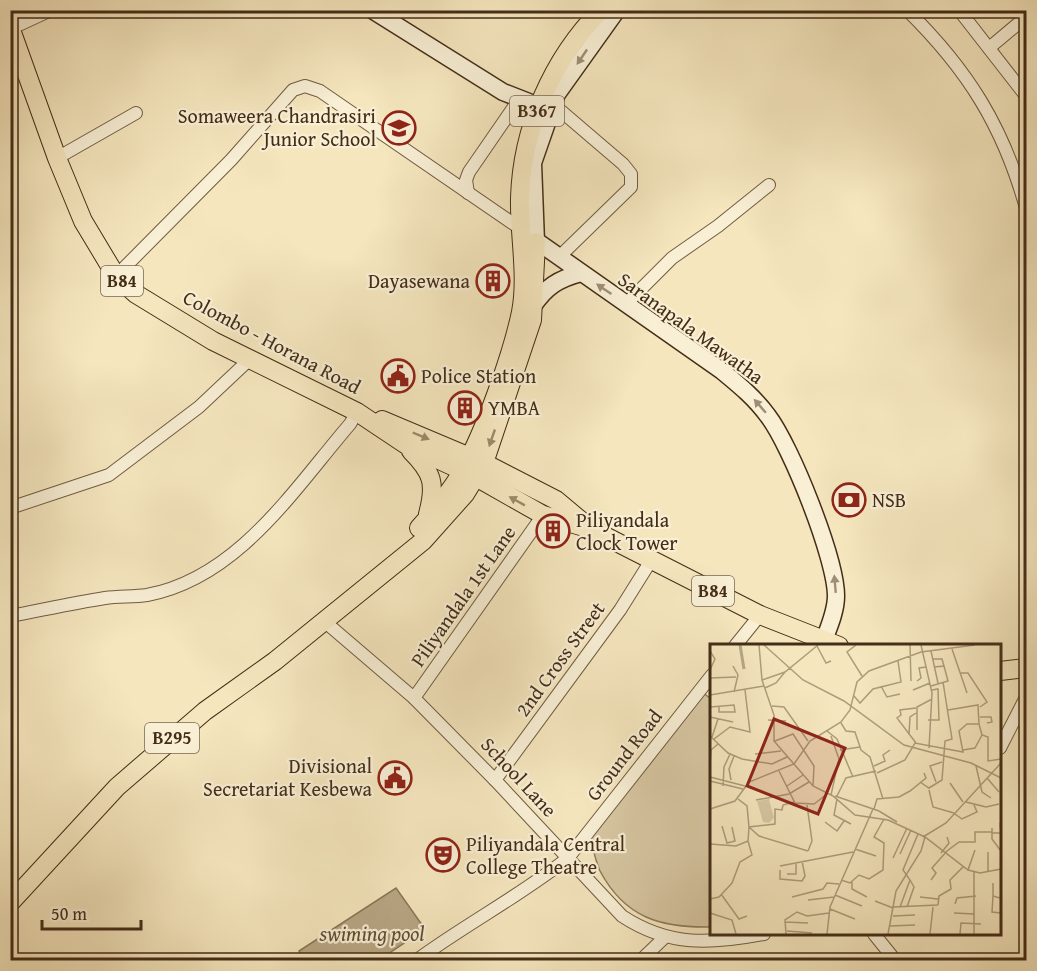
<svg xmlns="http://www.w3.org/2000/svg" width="1037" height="971" viewBox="0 0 1037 971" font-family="'Gentium Book Plus',serif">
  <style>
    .green { fill: #d7c7a2; stroke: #8e7a5c; stroke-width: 1.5 }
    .water { fill: #b9a785; stroke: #8a7659; stroke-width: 1.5 }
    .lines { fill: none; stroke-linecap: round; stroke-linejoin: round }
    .street-casing { stroke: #705b41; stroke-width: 14 }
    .secondary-casing { stroke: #442d17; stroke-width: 19 }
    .primary-casing { stroke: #442d17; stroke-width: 20 }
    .street { stroke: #f8efd5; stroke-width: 12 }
    .secondary { stroke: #f8efd5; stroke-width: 16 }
    .primary { stroke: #f5e6be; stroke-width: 18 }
    .oneway { fill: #9e8e76 }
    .oneway2 { fill: #9c8a6a }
    .labels { text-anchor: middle; stroke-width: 4.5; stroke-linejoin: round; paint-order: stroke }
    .shield { fill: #f8efd5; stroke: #7a6750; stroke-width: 1.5 }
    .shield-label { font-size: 18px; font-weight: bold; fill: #442d17 }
    .poi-label { font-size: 20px; fill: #442d17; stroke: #f8efd5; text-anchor: start }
    .street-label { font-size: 20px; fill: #442d17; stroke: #f8efd5 }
    .water-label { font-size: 21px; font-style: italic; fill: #614c32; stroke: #f8efd5 }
    .inset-river { fill: none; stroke: #b9a785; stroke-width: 3 }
    .inset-road { fill: none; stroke: #ae9c7b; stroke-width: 1.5 }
    .view { fill: #8f2418; fill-opacity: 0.15; stroke: #8f2418; stroke-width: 3 }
    .inset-edge { fill: none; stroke: #442d17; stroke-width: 3 }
  </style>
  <rect width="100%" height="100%" fill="#f5e6be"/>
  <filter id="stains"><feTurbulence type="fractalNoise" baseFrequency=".00333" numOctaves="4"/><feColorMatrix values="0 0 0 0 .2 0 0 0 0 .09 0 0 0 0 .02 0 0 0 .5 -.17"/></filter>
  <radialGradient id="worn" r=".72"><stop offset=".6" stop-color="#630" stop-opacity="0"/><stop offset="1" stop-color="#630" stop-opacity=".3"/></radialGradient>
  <path class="green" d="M 702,692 L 711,699 L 711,927 C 661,928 625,918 600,871 C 594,858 593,844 588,831 Z"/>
  <path class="water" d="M 396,888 L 425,929 L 379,960 L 305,960 L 299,951 Z"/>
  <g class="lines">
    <g class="street-casing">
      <g id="street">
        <path d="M 907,10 C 968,70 1003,126 1026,208"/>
        <path d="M 959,10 L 1026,96"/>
        <path d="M 10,29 L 51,10"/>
        <path d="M 989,48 L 1026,17"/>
        <path d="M 554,105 L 623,164 L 631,174 L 631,187 L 558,258"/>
        <path d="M 57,158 L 136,113"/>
        <path d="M 468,193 L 466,180 L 469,172 L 520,98"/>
        <path d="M 116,276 L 231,160 L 293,90 L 305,86 L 320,91 L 521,229"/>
        <path d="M 626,304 L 672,258 L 718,226 L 769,185"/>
        <path d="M 10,508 L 109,475 L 199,407 L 250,359"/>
        <path d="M 10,616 C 42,610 73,603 105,598 C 119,596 133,597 147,595 C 238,578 294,489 350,424 L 357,412"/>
        <path d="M 324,621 L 414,698 L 495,780 L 622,916 C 669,947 711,944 764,934"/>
        <path d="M 735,646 L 760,615"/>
        <path d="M 414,698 L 543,515"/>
        <path d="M 1000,748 L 1026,697"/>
        <path d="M 495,780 L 620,610 L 652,559"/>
        <path d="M 874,934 L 895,960"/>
        <path d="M 417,960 C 466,924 520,896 568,858 L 712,675"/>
        <path d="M 641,960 L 665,937"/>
      </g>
    </g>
    <g class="secondary-casing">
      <g id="secondary">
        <path d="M 372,10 L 503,92 L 539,106"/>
        <path d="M 528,235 L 722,371 C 739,385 755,398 768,416 C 791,446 836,559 836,596 C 836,611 829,627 824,640"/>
        <path d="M 536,242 L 533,163 L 557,94 L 617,10"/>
        <path d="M 533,306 C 546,287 558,279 581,273"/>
      </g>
    </g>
    <g class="primary-casing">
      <g id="primary">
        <path d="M 10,27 L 57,158 L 83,221 L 116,276 L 136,294 L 213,341 L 357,412 L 405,444 L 476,477 L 543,515 L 591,529 L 760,615 L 839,646"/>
        <path d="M 382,420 L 484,463 L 556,500 L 586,525"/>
        <path d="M 411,451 C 433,473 436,484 428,514"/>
        <path d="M 419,528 C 435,510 452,490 463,470 C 485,431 512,355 521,312 C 528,275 519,235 520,198 C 522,129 552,59 601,10"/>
        <path d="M 1000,671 L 1026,668"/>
        <path d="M 10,903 L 117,787 L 205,711 L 275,661 L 423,541 L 465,494 L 484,463 L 532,320 L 536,242"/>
      </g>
    </g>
    <use href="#street" class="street"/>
    <use href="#secondary" class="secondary"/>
    <use href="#primary" class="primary"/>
  </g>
  <defs><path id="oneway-solid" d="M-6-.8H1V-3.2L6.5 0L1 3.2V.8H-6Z" transform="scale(1.5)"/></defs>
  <g class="oneway">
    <use href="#oneway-solid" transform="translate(582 57) rotate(124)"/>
    <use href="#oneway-solid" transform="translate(604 289) rotate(-146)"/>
    <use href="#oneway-solid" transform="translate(760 406) rotate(-131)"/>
    <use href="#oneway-solid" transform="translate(835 584) rotate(-95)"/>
  </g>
  <g class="oneway2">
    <use href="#oneway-solid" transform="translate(421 436) rotate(23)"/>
    <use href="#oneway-solid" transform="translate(492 438) rotate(109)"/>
    <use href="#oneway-solid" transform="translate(517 501) rotate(-151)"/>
  </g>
  <defs>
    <g id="school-ring" transform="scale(1.725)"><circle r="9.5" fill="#f8efd5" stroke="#8f2418" stroke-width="1.5"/><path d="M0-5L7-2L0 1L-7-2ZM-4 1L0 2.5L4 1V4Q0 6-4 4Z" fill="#8f2418"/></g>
    <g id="building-ring" transform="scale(1.725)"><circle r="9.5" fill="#f8efd5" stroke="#8f2418" stroke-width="1.5"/><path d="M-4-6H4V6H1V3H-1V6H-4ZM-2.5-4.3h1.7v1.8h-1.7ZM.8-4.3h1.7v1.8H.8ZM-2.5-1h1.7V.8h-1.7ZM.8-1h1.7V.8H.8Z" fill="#8f2418"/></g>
    <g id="civic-ring" transform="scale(1.725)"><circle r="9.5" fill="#f8efd5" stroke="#8f2418" stroke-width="1.5"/><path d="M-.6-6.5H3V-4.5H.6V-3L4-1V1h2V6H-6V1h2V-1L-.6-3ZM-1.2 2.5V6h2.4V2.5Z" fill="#8f2418"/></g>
    <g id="bank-ring" transform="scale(1.725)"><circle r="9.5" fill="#f8efd5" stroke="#8f2418" stroke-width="1.5"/><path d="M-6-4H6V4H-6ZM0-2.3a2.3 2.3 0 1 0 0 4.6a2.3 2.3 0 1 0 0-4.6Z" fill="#8f2418"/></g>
    <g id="theatre-ring" transform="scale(1.725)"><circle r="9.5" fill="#f8efd5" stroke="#8f2418" stroke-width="1.5"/><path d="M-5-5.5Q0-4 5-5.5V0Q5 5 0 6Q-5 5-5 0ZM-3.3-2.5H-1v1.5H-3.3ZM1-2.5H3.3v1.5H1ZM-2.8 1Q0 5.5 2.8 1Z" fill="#8f2418"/></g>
  </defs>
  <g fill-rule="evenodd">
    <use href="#school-ring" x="399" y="128"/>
    <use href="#building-ring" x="493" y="281"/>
    <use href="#civic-ring" x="398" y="376"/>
    <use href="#building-ring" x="465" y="408"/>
    <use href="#bank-ring" x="849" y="500"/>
    <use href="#building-ring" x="553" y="531"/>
    <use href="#civic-ring" x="395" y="778"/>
    <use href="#theatre-ring" x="443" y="855"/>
  </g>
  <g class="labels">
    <g class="shield">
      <rect x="510" y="96" width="54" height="30" rx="4.5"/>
      <rect x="101" y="266" width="42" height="30" rx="4.5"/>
      <rect x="692" y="576" width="42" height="30" rx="4.5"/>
      <rect x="145" y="723" width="54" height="30" rx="4.5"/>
    </g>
    <g class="shield-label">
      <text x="537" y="117">B367</text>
      <text x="122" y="287">B84</text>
      <text x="713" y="597">B84</text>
      <text x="172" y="744">B295</text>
    </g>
    <g class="poi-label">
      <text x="376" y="123" text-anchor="end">Somaweera Chandrasiri<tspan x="376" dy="23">Junior School</tspan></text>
      <text x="470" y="288" text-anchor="end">Dayasewana</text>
      <text x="421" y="383">Police Station</text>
      <text x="488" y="415">YMBA</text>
      <text x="872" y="507">NSB</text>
      <text x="576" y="527">Piliyandala<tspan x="576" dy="23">Clock Tower</tspan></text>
      <text x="372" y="773" text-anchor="end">Divisional<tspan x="372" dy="23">Secretariat Kesbewa</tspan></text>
      <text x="466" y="851">Piliyandala Central<tspan x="466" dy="23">College Theatre</tspan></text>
    </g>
    <g class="street-label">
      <text transform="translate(691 328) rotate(36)" y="7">Saranapala Mawatha</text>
      <text transform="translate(272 342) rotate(28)" y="7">Colombo - Horana Road</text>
      <text transform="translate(463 596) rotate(-55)" y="7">Piliyandala 1st Lane</text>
      <text transform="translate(560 659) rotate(-54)" y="7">2nd Cross Street</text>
      <text transform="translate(624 755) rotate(-52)" y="7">Ground Road</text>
      <text transform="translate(519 777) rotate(47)" y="7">School Lane</text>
    </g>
    <g class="water-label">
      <text x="372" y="941">swiming pool</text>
    </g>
  </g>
  <g transform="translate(710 644)">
    <rect width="291" height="291" fill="#f5e6be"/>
    <path d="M 59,155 L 64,174 L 59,179 L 53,178 L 47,157 Z" fill="#d7c7a2"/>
    <path class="inset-river" d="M 30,1 L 34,25"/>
    <path class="inset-road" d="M 49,1 L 52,36 L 64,71 L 64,97 L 103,142 L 123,152 L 145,171 L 178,176 L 215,193 L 258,226 L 270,229 L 291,225M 54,1 L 93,36 L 134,57 L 194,101 L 261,119 L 291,134M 146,1 L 137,8 L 152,32M 200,1 L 201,37M 211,1 L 222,49 L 219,104M 107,2 L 116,19 L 121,17M 242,5 L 257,49M 0,7 L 5,15 L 0,26M 221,7 L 228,39M 222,15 L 232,15 L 234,22 L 224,23M 23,22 L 28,31 L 24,48M 251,29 L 258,29 L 277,58 L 270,63M 0,34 L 26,33M 52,36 L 75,28 L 108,1M 207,37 L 211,34 L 209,24 L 216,23M 171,42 L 177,53 L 190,50M 221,42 L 238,37 L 234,22M 55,44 L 66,39 L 75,28M 203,46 L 220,39M 0,51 L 54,42M 144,52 L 150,59 L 163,45 L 191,38 L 188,17M 62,62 L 74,63 L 98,97M 0,63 L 24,61 L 25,68 L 9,68 L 9,63M 238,66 L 268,61 L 269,80M 0,73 L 23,78M 270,73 L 281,73 L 282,78 L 277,79M 58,76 L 76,77M 218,76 L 229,76 L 228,45 L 222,46M 131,79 L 136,87 L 145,88 L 151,106 L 160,113 L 173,155M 207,86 L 207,63 L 222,55M 117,87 L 127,95 L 143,133M 199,91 L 200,73 L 206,69M 0,92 L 18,109 L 32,115 L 62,120 L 77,113M 121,92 L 129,115 L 121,151M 2,93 L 8,75M 4,95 L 20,83 L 40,88 L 35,46M 65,97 L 83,90 L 104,122 L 103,142M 206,99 L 187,74 L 191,71 L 190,66 L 206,64M 130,106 L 150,103M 253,106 L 265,104 L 272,91M 45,110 L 71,107M 0,121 L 1,106 L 8,100M 164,122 L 175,117 L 173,111 L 180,106M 266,122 L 272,148 L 281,154M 69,127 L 85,159 L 104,160 L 117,150M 167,129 L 195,116 L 205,99 L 253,108 L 249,87 L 257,80 L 269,80 L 272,91 L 278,93 L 278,117 L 291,115M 0,133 L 35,142M 277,134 L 289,148M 21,136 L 19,125 L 24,112M 0,137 L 33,145M 210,138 L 219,144 L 232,136 L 235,97 L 242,95 L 233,38M 226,138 L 220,122 L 232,118M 240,139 L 253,158M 13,142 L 14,123 L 20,110M 77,142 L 93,131M 219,146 L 223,163 L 244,169M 125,152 L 169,167 L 187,178M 127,152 L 136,134 L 166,127M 28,155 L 37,162 L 39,183 L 49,192 L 98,207M 127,155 L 124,171 L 141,180M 46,156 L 79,150 L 99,138M 256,158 L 276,163 L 289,160M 97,161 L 102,197 L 98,207M 0,165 L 25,157 L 39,138 L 84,120 L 100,97 L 131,78 L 140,66 L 147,38 L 159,27 L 211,8 L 265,1M 164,165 L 167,155 L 189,153 L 200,147 L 216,134 L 214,129M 245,170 L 252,175 L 267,168 L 264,161M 115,178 L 127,187 L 134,177M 12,182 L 17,199 L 25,197 L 22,183M 282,184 L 282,195 L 291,207M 282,189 L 291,189 L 290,179M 213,193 L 236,179 L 291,119M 38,197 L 39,183 L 65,180 L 65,165 L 72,166 L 73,161 L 84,158M 0,200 L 26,202 L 38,197M 145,205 L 166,212M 231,209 L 239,199 L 237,193M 190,210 L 201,186M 183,214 L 197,184M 70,222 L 143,208M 70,226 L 70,235 L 92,237 L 95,232 L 92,217M 258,226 L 265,206M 264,228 L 264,290M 278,228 L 278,208M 77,230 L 86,230 L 86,220M 131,236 L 140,239 L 149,231 L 159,235 L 173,226 L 174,199 L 164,193 L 174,175M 221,236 L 226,229 L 222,224 L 237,207 L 249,198 L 265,198 L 265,188 L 282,188M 142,238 L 142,245 L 157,253M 283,239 L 283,252 L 290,254M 11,250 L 29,275 L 37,272M 125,251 L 152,262M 283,252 L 282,268 L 291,269M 82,253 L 113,245 L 117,239 L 129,240M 210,253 L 228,255M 0,255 L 9,253 L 22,239 L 30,218 L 42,211 L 38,197M 98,256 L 124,253M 165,257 L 183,264M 245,260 L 247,254 L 266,252M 228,261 L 229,252 L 241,245 L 240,236 L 253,223M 183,263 L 228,261M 190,263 L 200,236 L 193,226 L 208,190M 197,263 L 204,243 L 200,236M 120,265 L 145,275M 0,269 L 22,276 L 26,290M 244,269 L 264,270M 183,272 L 205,271M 75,278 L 98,279M 180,282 L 205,281M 77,287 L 102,289M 76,290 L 75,276 L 87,268 L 97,272 L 119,269M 117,290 L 120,263 L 163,165M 178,290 L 186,247 L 211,207 L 215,193M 220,290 L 223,263M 250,290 L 251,279 L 271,280"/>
    <path class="view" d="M 64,75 L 135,104 L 108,170 L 37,142 Z"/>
    <rect width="291" height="291" class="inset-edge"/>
  </g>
  <rect width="1037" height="971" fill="none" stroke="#f5e6be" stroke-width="36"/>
  <rect x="12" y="12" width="1013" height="947" fill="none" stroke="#442d17" stroke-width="3"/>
  <rect x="18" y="18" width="1001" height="935" fill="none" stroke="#442d17" stroke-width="1.5"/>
  <path d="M42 920v9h99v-9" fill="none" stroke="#442d17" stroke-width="3"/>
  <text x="51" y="920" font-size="18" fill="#442d17" stroke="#f8efd5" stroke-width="4.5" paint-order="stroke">50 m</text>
  <rect width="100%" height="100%" filter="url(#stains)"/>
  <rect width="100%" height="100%" fill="url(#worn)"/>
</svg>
